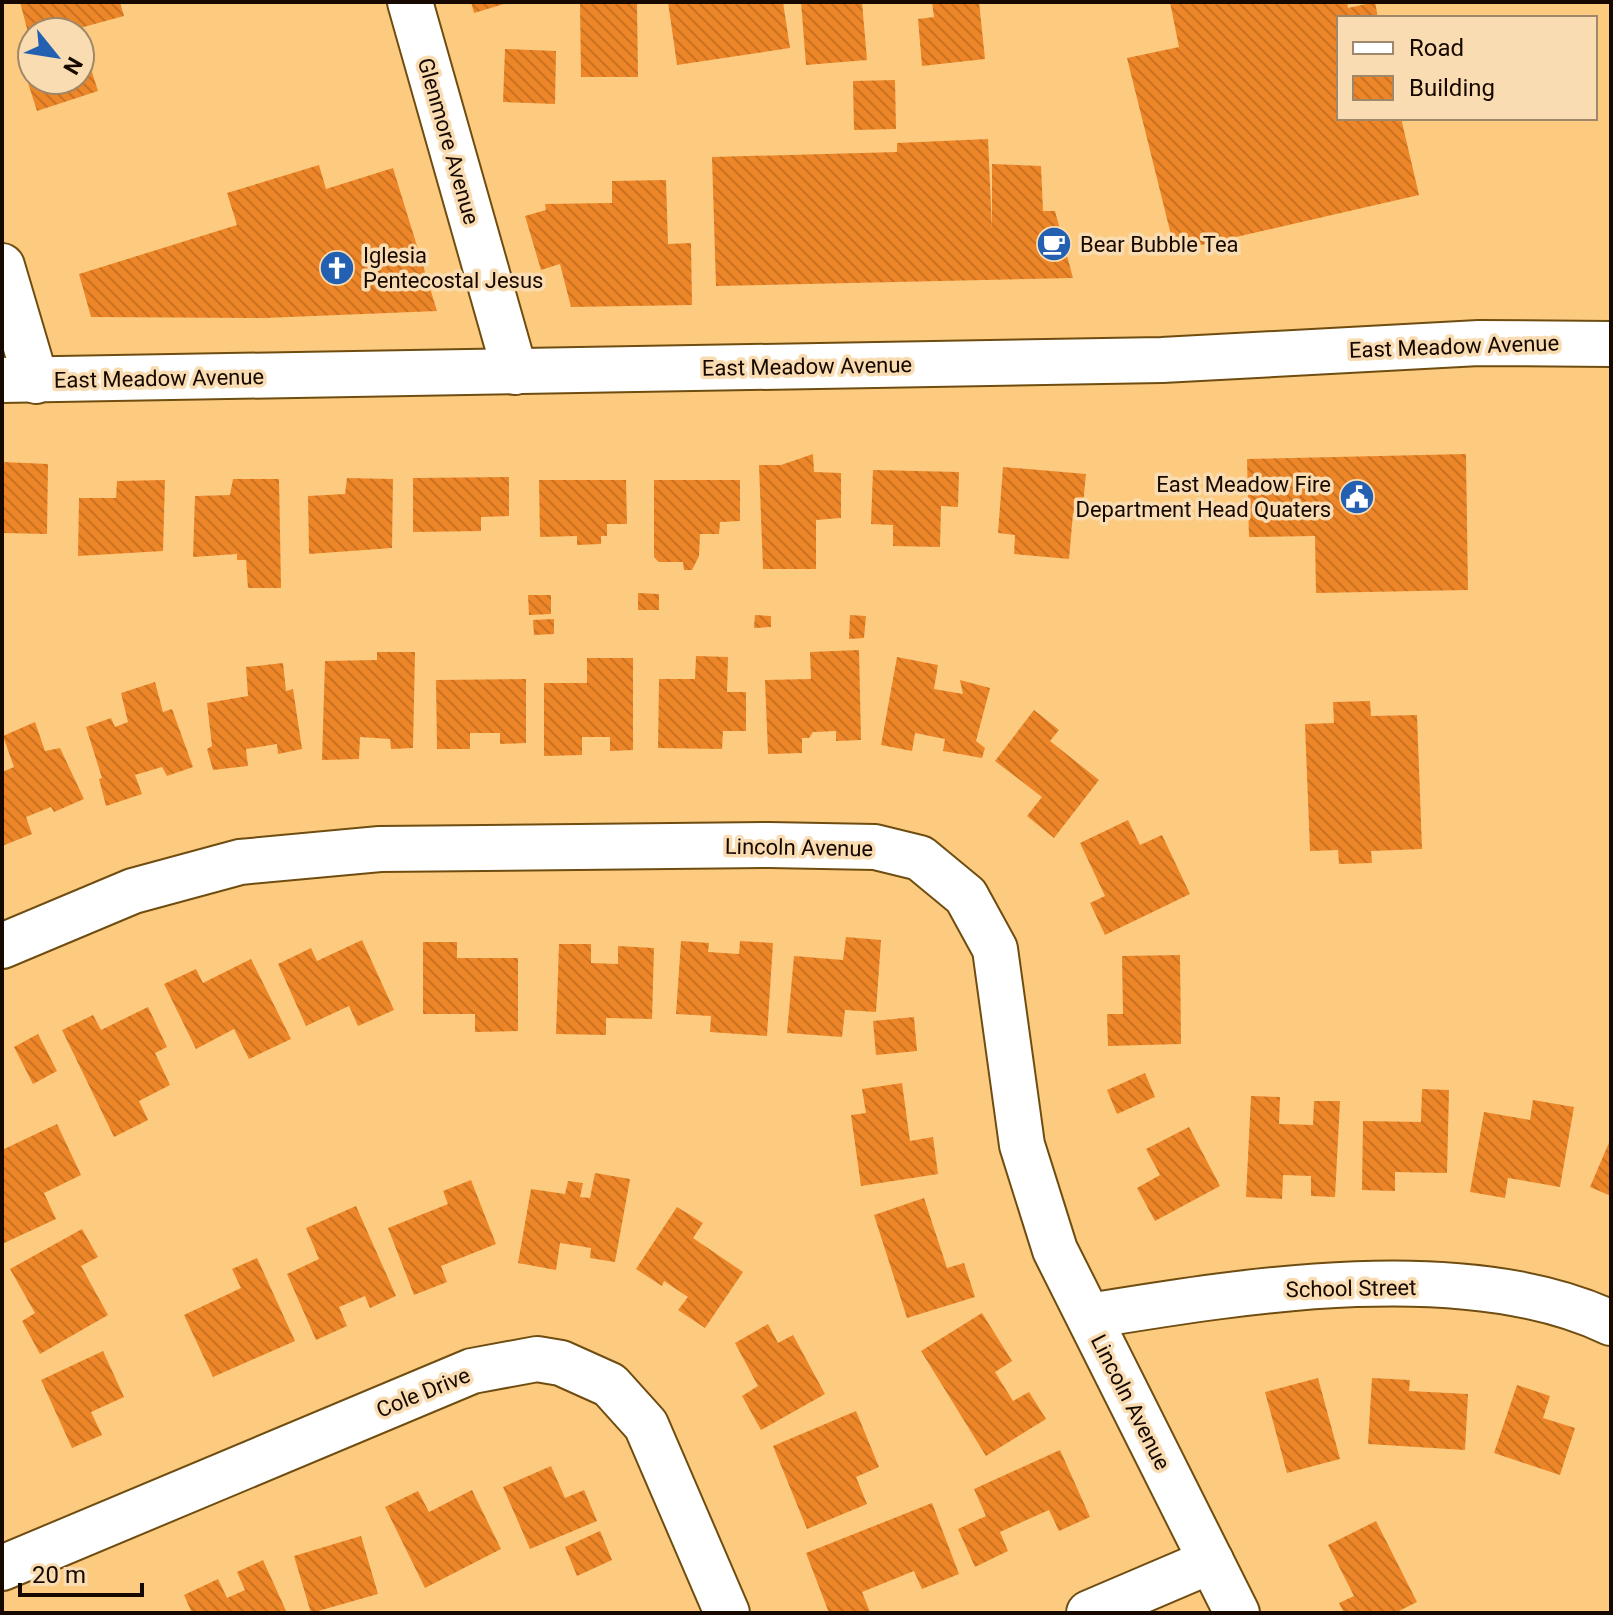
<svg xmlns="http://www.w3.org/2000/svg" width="1613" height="1615" viewBox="0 0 1613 1615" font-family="Roboto,sans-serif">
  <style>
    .building { fill: url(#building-back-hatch) }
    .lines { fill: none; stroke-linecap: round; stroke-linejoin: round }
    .minor-casing { stroke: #6f4d10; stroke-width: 48 }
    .tertiary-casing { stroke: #6f4d10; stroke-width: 48 }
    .minor { stroke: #fff; stroke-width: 44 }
    .tertiary { stroke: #fff; stroke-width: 44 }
    .labels { text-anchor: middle; stroke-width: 7; stroke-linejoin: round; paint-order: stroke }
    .street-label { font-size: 22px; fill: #170900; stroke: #f9dcb1 }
    .poi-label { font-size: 22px; fill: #170900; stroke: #f9dcb1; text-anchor: start }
  </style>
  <defs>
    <pattern id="building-back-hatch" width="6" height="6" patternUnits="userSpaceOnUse" patternTransform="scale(2)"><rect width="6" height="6" fill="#ed8628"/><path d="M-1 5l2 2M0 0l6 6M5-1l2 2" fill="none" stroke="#ca7222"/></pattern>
  </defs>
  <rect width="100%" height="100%" fill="#fccb80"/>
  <g class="building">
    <path d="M 20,2 L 120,2 L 124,16 L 65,32 L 32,32 L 31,44 Z"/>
    <path d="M 471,2 L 507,2 L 507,3 L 474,13 Z"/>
    <path d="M 580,2 L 637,2 L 638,77 L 581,77 Z"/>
    <path d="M 668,2 L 783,2 L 790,48 L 677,65 Z"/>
    <path d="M 801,2 L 862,2 L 867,60 L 806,65 Z"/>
    <path d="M 932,2 L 979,2 L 985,59 L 922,66 L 918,19 L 934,17 Z"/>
    <path d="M 1170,2 L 1347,2 L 1348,8 L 1375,2 L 1378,18 L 1339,18 L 1339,118 L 1401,118 L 1419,195 L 1175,251 L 1127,58 L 1179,47 Z"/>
    <path d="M 84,47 L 98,91 L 37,111 L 23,67 L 32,64 L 32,80 L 80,80 L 80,48 Z"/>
    <path d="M 505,49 L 556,51 L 555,104 L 503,102 Z"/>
    <path d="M 895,80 L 896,129 L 854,130 L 853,81 Z"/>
    <path d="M 988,139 L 992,230 L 992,164 L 1041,166 L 1043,211 L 1055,211 L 1073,278 L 716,286 L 712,157 L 897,152 L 897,143 Z"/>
    <path d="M 319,165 L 326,189 L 393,168 L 437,311 L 265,318 L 91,317 L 79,274 L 237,225 L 227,193 Z"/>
    <path d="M 666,180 L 668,244 L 691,243 L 692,305 L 571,307 L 560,264 L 541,270 L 525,216 L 546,210 L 545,204 L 612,203 L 612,181 Z"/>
    <path d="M 813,454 L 814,472 L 841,473 L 841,518 L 816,520 L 816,569 L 763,569 L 759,465 L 781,465 Z"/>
    <path d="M 1466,454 L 1468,590 L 1316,593 L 1315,536 L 1249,537 L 1247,459 Z"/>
    <path d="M 2,462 L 48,464 L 47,534 L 2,533 Z"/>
    <path d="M 1003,467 L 1086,474 L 1082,514 L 1073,513 L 1069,559 L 1014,554 L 1015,535 L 998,533 Z"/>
    <path d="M 873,470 L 959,472 L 958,507 L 941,506 L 940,547 L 893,546 L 893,525 L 871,524 Z"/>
    <path d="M 509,477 L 509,516 L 481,517 L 481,531 L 413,532 L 413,478 Z"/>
    <path d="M 347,478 L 393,479 L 392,548 L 309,554 L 308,496 L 345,494 Z"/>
    <path d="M 233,479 L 279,479 L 281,588 L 248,588 L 246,560 L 237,560 L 237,554 L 193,557 L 195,496 L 230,495 Z"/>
    <path d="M 165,480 L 163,551 L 78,556 L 79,498 L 116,498 L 117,481 Z"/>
    <path d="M 539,480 L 626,480 L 627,524 L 607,524 L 607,536 L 601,536 L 601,544 L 577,545 L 577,536 L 540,537 Z"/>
    <path d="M 654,480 L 740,480 L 740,521 L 720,522 L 719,534 L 700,534 L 699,556 L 692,570 L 684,570 L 683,562 L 659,562 L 654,557 Z"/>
    <path d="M 638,593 L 659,594 L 659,610 L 638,610 Z"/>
    <path d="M 528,595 L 551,595 L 551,614 L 529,615 Z"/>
    <path d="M 755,615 L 771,616 L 771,627 L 754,628 Z"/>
    <path d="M 850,615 L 866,616 L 864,638 L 849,639 Z"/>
    <path d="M 554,619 L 554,634 L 534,635 L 533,620 Z"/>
    <path d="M 859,650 L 861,740 L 836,741 L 836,731 L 813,732 L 809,738 L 802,738 L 802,753 L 768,754 L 765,680 L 811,679 L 810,652 Z"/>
    <path d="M 377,652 L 415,652 L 413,748 L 391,749 L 390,739 L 360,737 L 359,759 L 322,760 L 325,661 L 377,660 Z"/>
    <path d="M 696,656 L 728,657 L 727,692 L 746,692 L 746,731 L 723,731 L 722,749 L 658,748 L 659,679 L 695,679 Z"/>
    <path d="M 897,657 L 938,665 L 934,689 L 963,694 L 960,680 L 990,688 L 976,741 L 985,748 L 982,758 L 943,751 L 945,739 L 915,733 L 912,751 L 881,745 Z"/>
    <path d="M 587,658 L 633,658 L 633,750 L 610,751 L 610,737 L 582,737 L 582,755 L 544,756 L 544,683 L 587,683 Z"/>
    <path d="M 283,663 L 286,691 L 293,689 L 302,749 L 278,754 L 277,744 L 246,749 L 248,766 L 213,770 L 207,749 L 212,746 L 207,703 L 248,696 L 246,667 Z"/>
    <path d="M 526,679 L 526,743 L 500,744 L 500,733 L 470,733 L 470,749 L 437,749 L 436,680 Z"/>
    <path d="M 155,682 L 163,712 L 172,709 L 193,767 L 167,776 L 162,767 L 135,775 L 142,794 L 106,806 L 99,779 L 102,778 L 86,727 L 111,718 L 115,727 L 128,722 L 121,693 Z"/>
    <path d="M 1370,701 L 1371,716 L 1417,715 L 1422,849 L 1371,851 L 1372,863 L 1339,864 L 1338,850 L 1310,851 L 1305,724 L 1334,723 L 1333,702 Z"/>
    <path d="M 1034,710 L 1059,730 L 1050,741 L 1099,780 L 1054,838 L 1027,816 L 1042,797 L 995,761 Z"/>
    <path d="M 35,722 L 45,751 L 60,748 L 84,799 L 54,812 L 51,807 L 26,817 L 32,834 L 2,846 L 2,772 L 14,767 L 3,736 Z"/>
    <path d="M 1128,820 L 1140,845 L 1162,835 L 1190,894 L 1105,935 L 1090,903 L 1105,896 L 1080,843 Z"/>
    <path d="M 846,937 L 881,940 L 876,1012 L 845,1010 L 842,1037 L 787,1033 L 794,956 L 843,960 Z"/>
    <path d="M 362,940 L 394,1010 L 358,1026 L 349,1006 L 306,1026 L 278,964 L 311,948 L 317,961 Z"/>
    <path d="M 681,941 L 709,943 L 708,952 L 739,954 L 740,941 L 773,943 L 767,1036 L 710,1032 L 711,1016 L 676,1014 Z"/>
    <path d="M 423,942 L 457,942 L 457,958 L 518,958 L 518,1031 L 475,1032 L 475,1014 L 423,1014 Z"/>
    <path d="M 559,944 L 591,944 L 591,963 L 618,964 L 618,946 L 654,948 L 652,1019 L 606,1018 L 606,1035 L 556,1034 Z"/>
    <path d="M 1180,955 L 1181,1044 L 1108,1046 L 1107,1014 L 1123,1014 L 1122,956 Z"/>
    <path d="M 251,959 L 291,1039 L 249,1059 L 234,1029 L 196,1049 L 164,984 L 196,969 L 203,983 Z"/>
    <path d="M 148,1007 L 167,1047 L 155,1053 L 170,1085 L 139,1101 L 148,1120 L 114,1137 L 62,1030 L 93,1015 L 101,1030 Z"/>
    <path d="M 914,1017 L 917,1051 L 876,1055 L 873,1021 Z"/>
    <path d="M 38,1034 L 57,1071 L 33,1084 L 14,1047 Z"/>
    <path d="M 1145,1073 L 1155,1097 L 1117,1114 L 1107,1090 Z"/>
    <path d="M 902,1083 L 910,1141 L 933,1137 L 938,1174 L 861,1186 L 851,1115 L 866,1113 L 862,1089 Z"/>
    <path d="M 1422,1089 L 1449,1090 L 1447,1173 L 1395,1172 L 1395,1191 L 1362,1190 L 1363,1121 L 1421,1122 Z"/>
    <path d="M 1251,1096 L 1280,1097 L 1279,1124 L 1313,1125 L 1314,1101 L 1340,1101 L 1335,1197 L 1311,1196 L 1311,1176 L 1283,1175 L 1282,1199 L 1246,1197 Z"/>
    <path d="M 1533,1100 L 1574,1107 L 1560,1187 L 1508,1178 L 1505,1198 L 1470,1192 L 1484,1112 L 1530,1120 Z"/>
    <path d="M 57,1124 L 81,1175 L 44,1193 L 56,1219 L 2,1244 L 2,1150 Z"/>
    <path d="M 1189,1127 L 1220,1186 L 1155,1221 L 1137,1188 L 1160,1175 L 1146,1149 Z"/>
    <path d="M 1611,1138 L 1611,1196 L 1590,1187 Z"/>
    <path d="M 595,1173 L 630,1179 L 615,1262 L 590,1258 L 591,1248 L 560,1243 L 556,1270 L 518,1263 L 531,1189 L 565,1194 L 568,1181 L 583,1183 L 580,1197 L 590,1198 Z"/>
    <path d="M 471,1180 L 496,1244 L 441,1266 L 447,1282 L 414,1295 L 388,1228 L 448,1204 L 443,1191 Z"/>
    <path d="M 924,1198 L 947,1268 L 964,1263 L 975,1297 L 907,1318 L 874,1215 Z"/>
    <path d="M 356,1206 L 396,1296 L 370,1308 L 365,1296 L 339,1307 L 347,1326 L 316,1340 L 287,1274 L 319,1259 L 306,1228 Z"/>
    <path d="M 677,1207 L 703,1223 L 693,1238 L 743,1272 L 705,1328 L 678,1310 L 688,1297 L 664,1281 L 662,1286 L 636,1269 Z"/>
    <path d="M 82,1229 L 98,1257 L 81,1266 L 108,1315 L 40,1354 L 22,1321 L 35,1313 L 10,1269 Z"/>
    <path d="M 257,1258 L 295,1341 L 213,1377 L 184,1315 L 241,1288 L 232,1269 Z"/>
    <path d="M 982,1313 L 1012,1361 L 995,1372 L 1013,1401 L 1029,1392 L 1046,1419 L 986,1456 L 921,1351 Z"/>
    <path d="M 768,1324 L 778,1343 L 793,1335 L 825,1394 L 761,1430 L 742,1396 L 758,1386 L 735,1343 Z"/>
    <path d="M 103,1351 L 124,1397 L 91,1412 L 102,1435 L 72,1448 L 41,1380 Z"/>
    <path d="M 1318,1378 L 1340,1459 L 1287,1473 L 1265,1392 Z"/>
    <path d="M 1372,1378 L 1410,1380 L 1409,1391 L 1468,1394 L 1465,1450 L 1368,1444 Z"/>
    <path d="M 1517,1385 L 1550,1396 L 1543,1418 L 1575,1428 L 1560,1475 L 1494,1453 Z"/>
    <path d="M 856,1411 L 879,1467 L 856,1477 L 867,1504 L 807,1529 L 773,1446 Z"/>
    <path d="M 1060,1450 L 1090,1517 L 1059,1531 L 1049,1510 L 1000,1532 L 1008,1551 L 975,1567 L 958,1529 L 986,1516 L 974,1489 Z"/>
    <path d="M 551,1466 L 565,1498 L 584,1490 L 597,1521 L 530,1549 L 503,1487 Z"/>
    <path d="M 472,1490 L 501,1549 L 425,1588 L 385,1507 L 418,1491 L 429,1512 Z"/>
    <path d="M 932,1503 L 959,1574 L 922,1589 L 914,1571 L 862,1592 L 870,1612 L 829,1613 L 806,1553 Z"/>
    <path d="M 1376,1521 L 1417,1602 L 1395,1613 L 1344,1613 L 1339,1603 L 1354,1596 L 1328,1545 Z"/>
    <path d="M 600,1531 L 612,1560 L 577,1576 L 565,1547 Z"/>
    <path d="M 361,1536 L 378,1594 L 311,1613 L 294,1556 Z"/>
    <path d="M 263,1560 L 287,1613 L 192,1613 L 184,1595 L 218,1579 L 227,1598 L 245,1590 L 237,1572 Z"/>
  </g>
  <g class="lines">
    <g class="minor-casing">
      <g id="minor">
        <path d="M 410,2 L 515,372"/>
        <path d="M 2,266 L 36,381"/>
        <path d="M 2,946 L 133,891 L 240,862 L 380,849 L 769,845 L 875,847 L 920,858 L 966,896 L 995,949 L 1022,1145 L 1055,1250 L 1237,1613"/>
        <path d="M 1089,1316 C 1243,1291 1465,1254 1611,1323"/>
        <path d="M 2,1568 L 472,1371 L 537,1359 L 561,1363 L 610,1385 L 646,1425 L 727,1613"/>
        <path d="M 1089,1613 L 1211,1561"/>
      </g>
    </g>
    <g class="tertiary-casing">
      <path id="tertiary" d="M 2,380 L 1162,360 L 1479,343 L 1611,344"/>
    </g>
    <use href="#minor" class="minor"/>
    <use href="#tertiary" class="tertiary"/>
  </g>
  <defs>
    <g id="cafe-disc" transform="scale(1.8)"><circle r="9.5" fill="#2360b1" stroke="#f9dcb1"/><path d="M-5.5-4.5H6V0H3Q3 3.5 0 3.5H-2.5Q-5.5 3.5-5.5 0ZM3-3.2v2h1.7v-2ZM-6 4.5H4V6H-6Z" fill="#fff"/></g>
    <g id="church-disc" transform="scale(1.8)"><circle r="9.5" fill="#2360b1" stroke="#f9dcb1"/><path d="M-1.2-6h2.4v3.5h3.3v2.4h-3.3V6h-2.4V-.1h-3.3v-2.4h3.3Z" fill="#fff"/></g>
    <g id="civic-disc" transform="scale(1.8)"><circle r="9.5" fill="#2360b1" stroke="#f9dcb1"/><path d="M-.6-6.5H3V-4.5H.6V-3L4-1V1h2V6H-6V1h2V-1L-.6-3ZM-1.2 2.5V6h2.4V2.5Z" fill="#fff"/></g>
  </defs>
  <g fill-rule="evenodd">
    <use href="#cafe-disc" x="1054" y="244"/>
    <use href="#church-disc" x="337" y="268"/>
    <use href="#civic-disc" x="1357" y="497"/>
  </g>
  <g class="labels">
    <g class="street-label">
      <text transform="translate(449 141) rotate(74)" y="8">Glenmore Avenue</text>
      <text transform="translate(1454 346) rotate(-2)" y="8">East Meadow Avenue</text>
      <text transform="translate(807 366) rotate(-1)" y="8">East Meadow Avenue</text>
      <text transform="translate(159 378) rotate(-1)" y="8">East Meadow Avenue</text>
      <text transform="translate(799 847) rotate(1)" y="8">Lincoln Avenue</text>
      <text transform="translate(1351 1288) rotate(-1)" y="8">School Street</text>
      <text transform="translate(423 1392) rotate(-22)" y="8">Cole Drive</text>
      <text transform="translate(1131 1402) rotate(63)" y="8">Lincoln Avenue</text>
    </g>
    <g class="poi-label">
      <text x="1080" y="252">Bear Bubble Tea</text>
      <text x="363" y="263">Iglesia<tspan x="363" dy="25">Pentecostal Jesus</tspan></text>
      <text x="1331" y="492" text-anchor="end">East Meadow Fire<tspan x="1331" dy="25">Department Head Quaters</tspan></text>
    </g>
  </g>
  <rect width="1613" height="1615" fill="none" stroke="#170900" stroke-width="8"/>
  <rect x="1337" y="16" width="260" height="104" fill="#f9dcb1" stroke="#9f886a" stroke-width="2"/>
  <rect x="1353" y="42" width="40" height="12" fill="#ffffff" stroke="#9f886a" stroke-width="2"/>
  <text x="1409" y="56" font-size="24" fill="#170900">Road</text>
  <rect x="1353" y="76" width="40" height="24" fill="url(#building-back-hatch)" stroke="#9f886a" stroke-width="2"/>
  <text x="1409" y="96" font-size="24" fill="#170900">Building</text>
  <g transform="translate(56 56) rotate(120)"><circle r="38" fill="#f9dcb1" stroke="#9f886a" stroke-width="2"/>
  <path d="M0-6L14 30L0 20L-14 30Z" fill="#2360b1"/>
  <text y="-12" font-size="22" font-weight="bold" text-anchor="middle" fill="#170900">N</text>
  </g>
  <path d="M20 1583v12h122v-12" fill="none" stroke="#170900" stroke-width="4"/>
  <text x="32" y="1583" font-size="24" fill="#170900" stroke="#f9dcb1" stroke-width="6" paint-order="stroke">20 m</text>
</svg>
